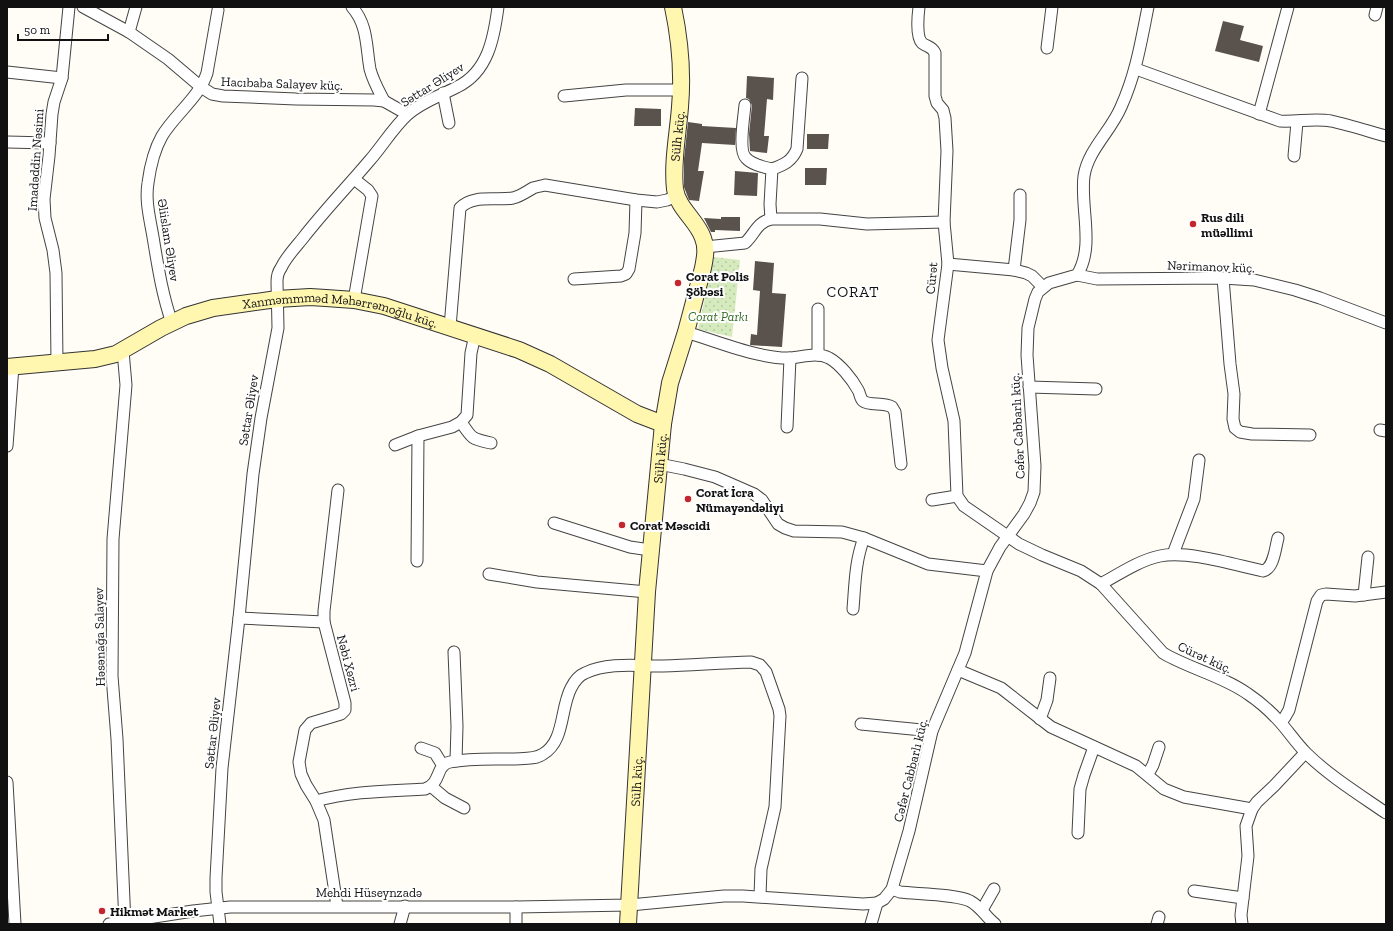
<svg xmlns="http://www.w3.org/2000/svg" width="1393" height="931" viewBox="0 0 1393 931" font-family="'Zilla Slab',serif">
  <style>
    .park { fill: url(#park-dots) }
    .building { fill: #5a524d }
    .lines { fill: none; stroke-linecap: round; stroke-linejoin: round }
    .street-casing { stroke: #444; stroke-width: 13 }
    .secondary-casing { stroke: #333; stroke-width: 18 }
    .street { stroke: #fff; stroke-width: 11 }
    .secondary { stroke: #fff6b0; stroke-width: 16 }
    .poi-dot { fill: #c4262e; stroke: #fff; stroke-width: 1.5 }
    .labels { text-anchor: middle; stroke-width: 4; stroke-linejoin: round; paint-order: stroke }
    .street-label { font-size: 13px; fill: #111; stroke: #fff }
    .poi-label { font-size: 13px; font-weight: bold; fill: #111; stroke: #fff; text-anchor: start }
    .park-label { font-size: 13px; font-style: italic; fill: #2f6b1f; stroke: #fff }
    .quarter-label { font-size: 15px; letter-spacing: 1px; fill: #111; stroke: #fff }
  </style>
  <defs>
    <pattern id="park-dots" width="8" height="8" patternUnits="userSpaceOnUse"><rect width="8" height="8" fill="#d5ebbd"/><path d="M2 2h.1M6 6h.1" fill="none" stroke="#b6c8a1" stroke-width="1.8" stroke-linecap="round"/></pattern>
  </defs>
  <rect width="100%" height="100%" fill="#fffdf5"/>
  <path class="park" d="M 714,257 L 740,260 L 732,337 L 698,329 Z"/>
  <g class="building">
    <path d="M 1223,21 L 1244,26 L 1240,40 L 1263,46 L 1259,62 L 1215,51 Z"/>
    <path d="M 747,76 L 774,78 L 773,100 L 767,99 L 764,136 L 769,136 L 767,153 L 750,151 L 749,134 L 752,105 L 749,99 L 746,98 Z"/>
    <path d="M 635,108 L 661,109 L 661,126 L 634,126 Z"/>
    <path d="M 688,122 L 702,124 L 702,126 L 736,128 L 735,145 L 702,143 L 698,171 L 704,171 L 699,201 L 689,200 L 684,187 L 684,159 Z"/>
    <path d="M 807,134 L 829,134 L 828,149 L 807,149 Z"/>
    <path d="M 805,168 L 827,168 L 826,185 L 805,185 Z"/>
    <path d="M 735,171 L 758,173 L 757,196 L 734,195 Z"/>
    <path d="M 721,217 L 740,217 L 740,231 L 715,230 L 715,232 L 711,232 L 704,218 L 721,219 Z"/>
    <path d="M 755,261 L 774,263 L 772,293 L 786,294 L 782,347 L 750,345 L 751,334 L 757,335 L 760,291 L 753,290 Z"/>
  </g>
  <g class="lines">
    <g class="street-casing">
      <g id="street">
        <path d="M 83,7 L 129,32 L 168,59 L 201,87 L 212,94 L 223,96 L 296,99 L 374,100 L 384,101 L 407,114"/>
        <path d="M 352,7 C 368,25 366,47 370,69 C 373,81 379,91 384,101"/>
        <path d="M 919,7 C 918,15 916,37 922,43 C 927,47 932,46 935,53 L 935,96 L 937,103 L 943,110 L 945,118 L 947,151 L 944,222 L 948,264 L 938,340 L 942,368 L 954,421 L 957,496 L 964,506 L 1019,544 L 1042,555 L 1081,571 L 1101,584 L 1163,653 C 1190,669 1223,676 1248,694 C 1260,702 1271,712 1280,722 C 1289,732 1296,743 1306,753 C 1328,775 1360,795 1386,813"/>
        <path d="M 1375,15 L 1377,7"/>
        <path d="M 129,32 L 136,7"/>
        <path d="M 1047,48 L 1052,7"/>
        <path d="M 1136,69 L 1280,121 C 1297,122 1315,118 1331,121 C 1349,125 1368,131 1386,136"/>
        <path d="M 7,72 L 62,78"/>
        <path d="M 443,93 L 449,123"/>
        <path d="M 564,96 L 626,90 L 681,90"/>
        <path d="M 745,105 C 744,117 738,151 746,158 C 752,165 764,167 772,169"/>
        <path d="M 1259,114 L 1288,7"/>
        <path d="M 7,142 L 50,143"/>
        <path d="M 1294,156 L 1297,122"/>
        <path d="M 354,179 L 368,190 L 372,196 L 354,300"/>
        <path d="M 771,219 L 770,204 L 772,169 C 784,165 792,161 797,149 L 802,78"/>
        <path d="M 705,247 L 745,243 C 755,234 756,223 771,219 L 820,219 L 867,224 L 944,222"/>
        <path d="M 948,264 L 1014,270 L 1026,273 L 1032,276 L 1043,287"/>
        <path d="M 1014,270 L 1020,220 L 1020,195"/>
        <path d="M 1077,275 L 1097,279 L 1223,278 L 1254,280 L 1295,290 L 1320,298 L 1386,323"/>
        <path d="M 1223,278 L 1230,364 L 1234,394 L 1233,419 L 1235,428 L 1240,432 L 1252,434 L 1310,435"/>
        <path d="M 574,279 L 621,276 L 626,274 L 629,269 L 635,233 L 636,200"/>
        <path d="M 172,323 C 162,294 158,267 153,237 C 150,219 145,201 148,183 C 150,168 154,150 162,136 C 175,114 199,98 207,73 L 218,10"/>
        <path d="M 450,327 L 460,208 C 473,194 496,201 513,198 C 521,196 526,192 533,188 C 536,187 541,186 545,185 L 636,200 L 657,202 L 667,200 L 677,196"/>
        <path d="M 686,332 C 716,341 759,359 790,358 C 803,357 817,352 829,358 C 840,364 852,379 858,390 C 860,393 860,398 863,401 C 869,406 884,402 892,407 L 895,412 L 901,464"/>
        <path d="M 123,351 L 126,385 L 113,539 L 112,676 L 117,739 L 125,924"/>
        <path d="M 818,355 L 818,309"/>
        <path d="M 57,363 L 56,273 L 53,250 L 45,218 L 44,199 L 49,156 L 52,114 L 54,102 L 62,78 L 69,7"/>
        <path d="M 1029,387 L 1096,389"/>
        <path d="M 461,422 C 472,439 472,439 491,443"/>
        <path d="M 787,427 L 790,358"/>
        <path d="M 1380,430 L 1386,431"/>
        <path d="M 395,445 L 418,436 L 452,427 L 461,422 L 467,415 L 471,353 L 475,335"/>
        <path d="M 7,446 L 13,366"/>
        <path d="M 659,464 L 684,469 L 715,477 L 754,494 L 762,500 L 778,524 L 785,528 L 794,531 L 842,532 L 864,538 L 928,564 L 987,571"/>
        <path d="M 932,500 L 957,496"/>
        <path d="M 554,523 L 630,547 L 650,550"/>
        <path d="M 1173,554 L 1194,499 L 1199,460"/>
        <path d="M 417,561 L 418,436"/>
        <path d="M 489,574 L 537,582 L 647,592"/>
        <path d="M 1101,584 C 1119,574 1140,560 1160,556 C 1187,550 1235,565 1263,571 C 1274,568 1275,549 1278,538"/>
        <path d="M 1364,595 L 1368,557"/>
        <path d="M 853,609 C 855,585 855,561 864,538"/>
        <path d="M 239,618 L 324,622"/>
        <path d="M 454,652 L 457,726 L 456,761"/>
        <path d="M 958,670 L 1001,688 L 1051,727 L 1136,766 L 1164,789 L 1184,797 L 1252,809 L 1257,802 L 1274,786 L 1305,753"/>
        <path d="M 1040,719 L 1047,700 L 1050,678"/>
        <path d="M 1281,722 L 1285,717 L 1289,710 L 1317,601 L 1321,595 L 1326,594 L 1355,596 L 1386,592"/>
        <path d="M 861,724 L 932,731"/>
        <path d="M 421,748 L 435,753 L 443,766"/>
        <path d="M 1148,774 L 1153,765 L 1159,747"/>
        <path d="M 7,782 L 15,924"/>
        <path d="M 432,787 L 445,798 L 464,808"/>
        <path d="M 316,801 C 351,791 389,791 425,789 C 442,783 435,765 450,762 C 470,758 491,759 511,759 C 521,758 535,760 543,754 C 565,741 560,709 571,688 C 574,682 578,676 585,673 C 608,662 637,666 663,666 C 692,665 721,663 751,662 L 760,665 L 766,672 L 779,709 L 780,716 L 775,807 L 761,869 L 760,896"/>
        <path d="M 1078,833 L 1080,789 L 1084,775 L 1094,747"/>
        <path d="M 892,889 L 900,892 C 917,894 956,894 970,901 C 981,907 986,917 995,924"/>
        <path d="M 1194,891 L 1243,898"/>
        <path d="M 337,906 L 324,820 L 316,801 L 306,785 L 301,774 L 299,762 L 305,730 L 311,723 L 341,714 L 345,710 L 345,703 L 324,622 L 324,611 L 338,490"/>
        <path d="M 982,910 L 994,889"/>
        <path d="M 109,924 L 193,911 L 230,907 L 516,907 L 630,905 L 724,896 L 743,896 L 863,904 L 877,903"/>
        <path d="M 220,924 L 216,892 L 216,878 L 222,768 L 239,618 L 253,474 L 261,418 L 278,328 L 277,282 C 277,277 278,272 281,268 C 286,257 295,248 303,238 C 324,211 348,186 370,160 C 383,145 393,128 407,115 C 421,102 440,96 457,87 C 488,72 494,38 498,7"/>
        <path d="M 400,924 L 405,906"/>
        <path d="M 516,924 L 516,907"/>
        <path d="M 871,924 L 877,903 L 884,899 L 892,889 L 909,831 L 932,731 L 965,653 L 987,571 L 1000,547 L 1024,514 L 1030,503 L 1034,492 L 1035,466 L 1027,355 L 1028,328 L 1035,299 L 1038,292 L 1049,283 L 1077,275 C 1095,247 1080,207 1084,176 C 1088,150 1111,131 1121,107 C 1136,74 1141,42 1148,7"/>
        <path d="M 1157,924 L 1159,917"/>
        <path d="M 1242,924 L 1241,915 L 1243,898 L 1248,856 L 1246,826 L 1252,809"/>
      </g>
    </g>
    <g class="secondary-casing">
      <g id="secondary">
        <path id="s1" d="M 7,367 L 95,359 L 116,354 L 161,328 L 186,316 L 213,308 L 277,299 L 310,297 L 326,298 L 354,300 L 384,306 L 519,350 L 550,364 L 637,414 L 663,424"/>
        <path id="s2" d="M 628,924 L 647,592 L 663,424 L 670,383 L 686,332 L 703,268 C 705,258 707,248 703,238 C 697,220 678,209 675,189 C 672,162 678,134 680,107 C 683,73 680,40 673,7"/>
      </g>
    </g>
    <use href="#street" class="street"/>
    <use href="#secondary" class="secondary"/>
  </g>
  <g class="poi-dot">
    <circle cx="1193" cy="224" r="4"/>
    <circle cx="678" cy="283" r="4"/>
    <circle cx="688" cy="499" r="4"/>
    <circle cx="622" cy="525" r="4"/>
    <circle cx="102" cy="911" r="4"/>
  </g>
  <g class="labels">
    <g class="street-label">
      <text transform="translate(282 83) rotate(2)" y="5">Hacıbaba Salayev küç.</text>
      <text transform="translate(432 84) rotate(-32)" y="5">Səttar Əliyev</text>
      <text dy="5" stroke="none"><textPath href="#s2" startOffset="803">Sülh küç.</textPath></text>
      <text transform="translate(35 160) rotate(-86)" y="5">Imadəddin Nəsimi</text>
      <text transform="translate(169 240) rotate(81)" y="5">Əliislam Əliyev</text>
      <text transform="translate(1211 266) rotate(2)" y="5">Nərimanov küç.</text>
      <text transform="translate(931 278) rotate(-85)" y="5">Cürət</text>
      <text dy="5" stroke="none"><textPath href="#s1" startOffset="347">Xanməmmməd Məhərrəmoğlu küç.</textPath></text>
      <text transform="translate(248 410) rotate(-81)" y="5">Səttar Əliyev</text>
      <text transform="translate(1017 426) rotate(-93)" y="5">Cəfər Cabbarlı küç.</text>
      <text dy="5" stroke="none"><textPath href="#s2" startOffset="467">Sülh küç.</textPath></text>
      <text transform="translate(99 637) rotate(-91)" y="5">Həsənağa Salayev</text>
      <text transform="translate(1205 657) rotate(25)" y="5">Cürət küç.</text>
      <text transform="translate(349 663) rotate(75)" y="5">Nəbi Xəzri</text>
      <text transform="translate(212 733) rotate(-84)" y="5">Səttar Əliyev</text>
      <text transform="translate(910 770) rotate(-76)" y="5">Cəfər Cabbarlı küç.</text>
      <text dy="5" stroke="none"><textPath href="#s2" startOffset="143">Sülh küç.</textPath></text>
      <text x="369" y="897">Mehdi Hüseynzadə</text>
    </g>
    <g class="poi-label">
      <text x="1201" y="222">Rus dili<tspan x="1201" dy="15">müəllimi</tspan></text>
      <text x="686" y="281">Corat Polis<tspan x="686" dy="15">Şöbəsi</tspan></text>
      <text x="696" y="497">Corat İcra<tspan x="696" dy="15">Nümayəndəliyi</tspan></text>
      <text x="630" y="530">Corat Məscidi</text>
      <text x="110" y="916">Hikmət Market</text>
    </g>
    <g class="park-label">
      <text x="718" y="321">Corat Parkı</text>
    </g>
    <g class="quarter-label">
      <text x="853" y="297">CORAT</text>
    </g>
  </g>
  <rect width="1393" height="931" fill="none" stroke="#111111" stroke-width="16"/>
  <path d="M18 34v6h90v-6" fill="none" stroke="#111111" stroke-width="2"/>
  <text x="24" y="34" font-size="12" fill="#111111" stroke="#ffffff" stroke-width="3" paint-order="stroke">50 m</text>
</svg>
